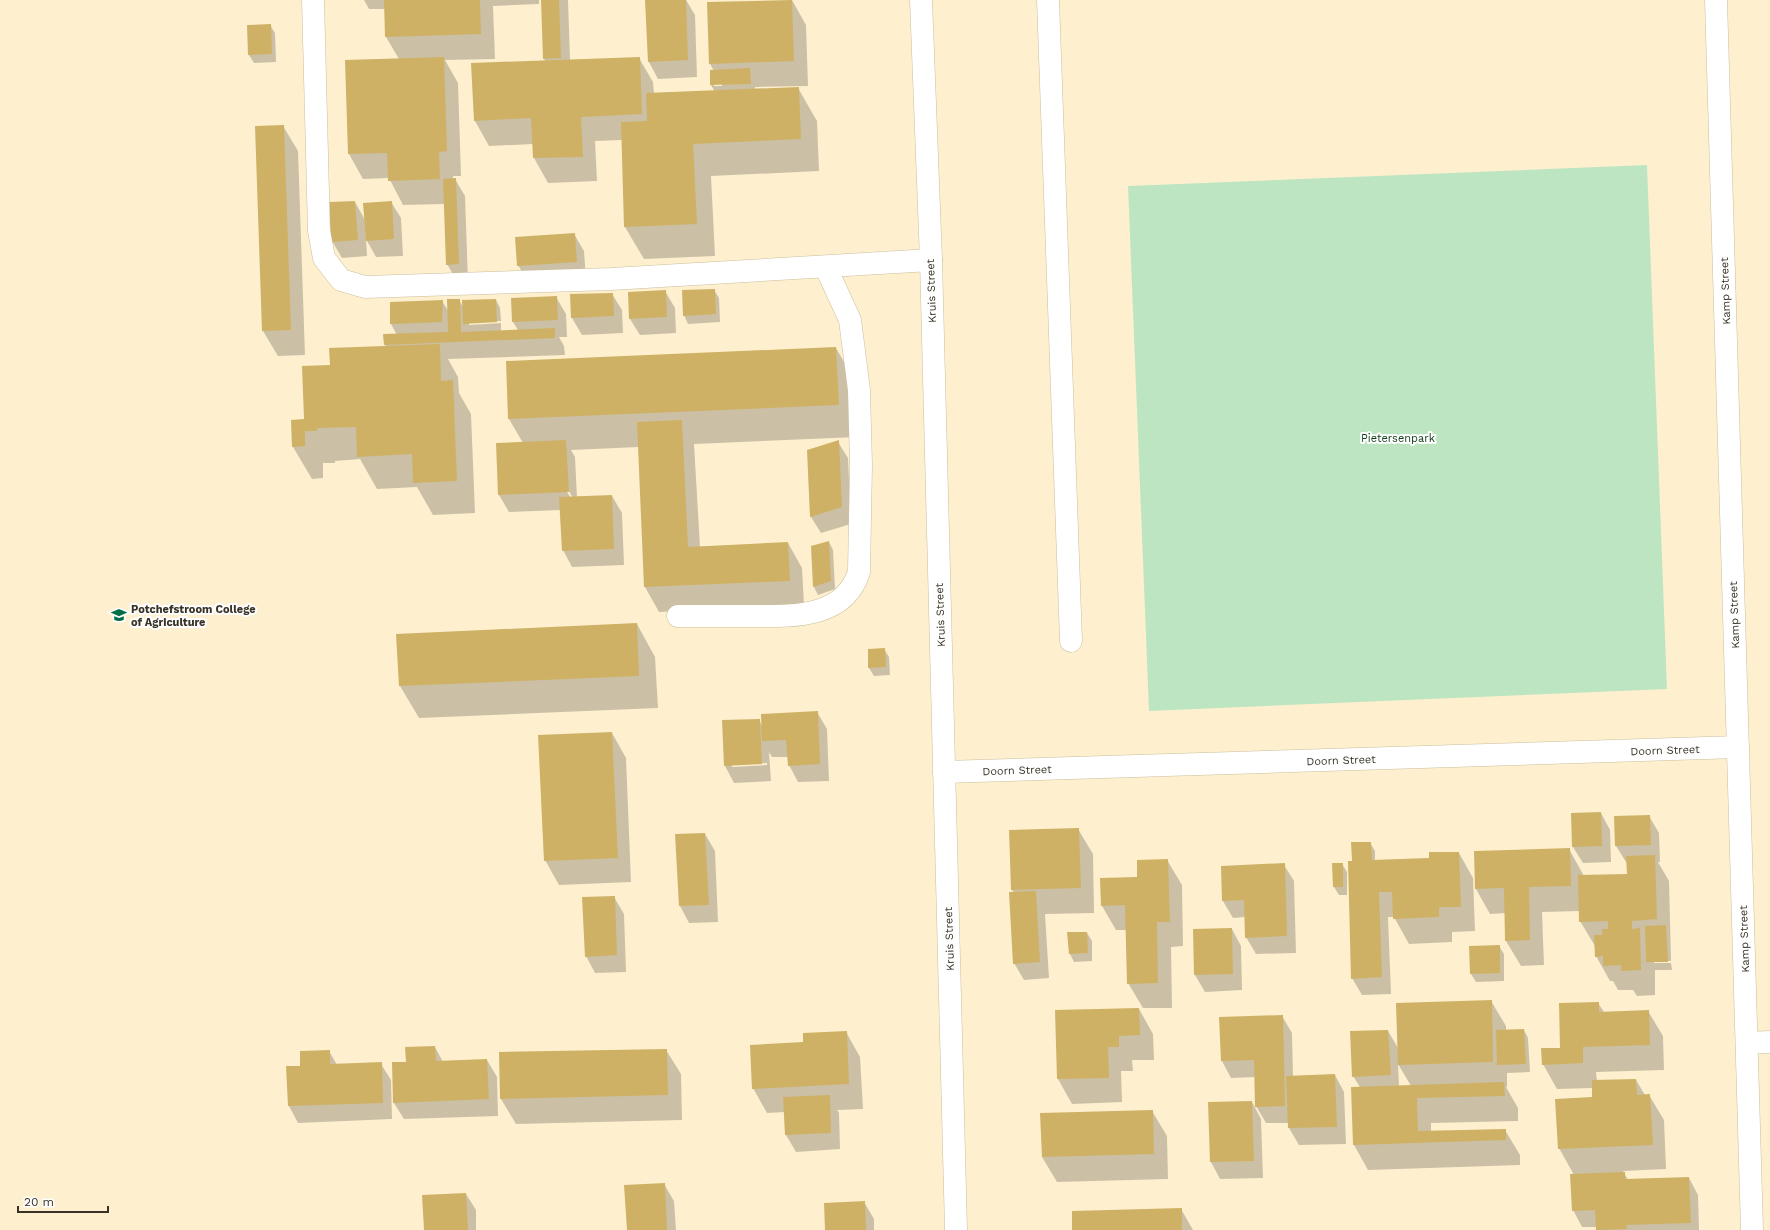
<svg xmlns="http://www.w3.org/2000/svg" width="1770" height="1230" viewBox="0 0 1770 1230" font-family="'Work Sans',sans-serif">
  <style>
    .green { fill: #bee5c1 }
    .shadow { fill: #0003; fill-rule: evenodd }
    .building { fill: #ceb164 }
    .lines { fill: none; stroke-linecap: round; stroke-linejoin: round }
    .minor-casing { stroke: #cbbe9d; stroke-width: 23 }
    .minor { stroke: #fff; stroke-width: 22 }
    .labels { text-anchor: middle; stroke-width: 4; stroke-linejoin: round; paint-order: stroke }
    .street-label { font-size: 11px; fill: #383326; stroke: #fefefe }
    .park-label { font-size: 11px; fill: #103d19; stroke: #fefefe }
    .poi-label { font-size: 11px; font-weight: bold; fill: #383326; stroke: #fefefe; text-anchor: start }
  </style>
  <rect width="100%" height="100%" fill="#fef0cf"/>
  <path class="green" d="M 1647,165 L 1667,689 L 1149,711 L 1128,186 Z"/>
  <g class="shadow">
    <path d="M 364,0 L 539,0 L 539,4 L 493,6 L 495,59 L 445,60 L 458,83 L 461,176 L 453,176 L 453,179 L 455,179 L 465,196 L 468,281 L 457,281 L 447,264 L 445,204 L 403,205 L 389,178 L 363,179 L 349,154 L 346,61 L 399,59 L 386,37 L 385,9 L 369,9 Z"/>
    <path d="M 542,0 L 568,0 L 570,60 L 639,58 L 653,82 L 654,94 L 715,92 L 711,85 L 714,71 L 710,64 L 792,0 L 806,25 L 808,86 L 755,87 L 755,90 L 798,88 L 817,121 L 819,171 L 711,176 L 715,256 L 644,259 L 625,227 L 622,140 L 595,141 L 597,181 L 548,183 L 534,158 L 533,144 L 489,146 L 475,121 L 545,61 L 544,58 ZM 714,84 L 722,84 L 722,86 L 714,86 Z"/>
    <path d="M 654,0 L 686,0 L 695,15 L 697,77 L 658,79 L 649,62 Z"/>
    <path d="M 270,25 L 275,33 L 276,62 L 254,63 L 249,55 Z"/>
    <path d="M 283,126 L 298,151 L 305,355 L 278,356 L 263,331 L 256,127 Z"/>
    <path d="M 355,202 L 365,220 L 391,202 L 401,218 L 403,256 L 376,257 L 366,239 L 367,256 L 342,258 L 332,241 Z"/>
    <path d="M 574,234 L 584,251 L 586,279 L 528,282 L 518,265 Z"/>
    <path d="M 714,290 L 719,298 L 720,322 L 688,324 L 684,315 Z"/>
    <path d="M 665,291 L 675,308 L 676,333 L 640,335 L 630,319 Z"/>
    <path d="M 612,294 L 622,310 L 623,333 L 582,335 L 572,318 L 571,295 Z"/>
    <path d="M 556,297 L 566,314 L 567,337 L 559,337 L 564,346 L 565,355 L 448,359 L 458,377 L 459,393 L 471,414 L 475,513 L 433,515 L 417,487 L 377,489 L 360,459 L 335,461 L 335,463 L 323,463 L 323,478 L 312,479 L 293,447 L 305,420 L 331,366 L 386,347 L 385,344 L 397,335 L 391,324 L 391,303 L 442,301 L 449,312 L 459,300 L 463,307 L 496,300 L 500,308 L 501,321 L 469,322 L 469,325 L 501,323 L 501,331 L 518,330 L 513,322 Z"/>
    <path d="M 836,348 L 855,381 L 857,437 L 694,444 L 700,547 L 788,543 L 802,568 L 804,605 L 659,612 L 645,587 L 639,447 L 571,450 L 575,457 L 577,498 L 612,496 L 622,513 L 624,565 L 572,567 L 563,550 L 561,510 L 509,512 L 499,495 L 497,444 L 523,443 L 509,419 ZM 567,488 L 573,498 L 571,498 L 565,489 Z"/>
    <path d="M 838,442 L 848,458 L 851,524 L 821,533 L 811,517 L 808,451 Z"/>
    <path d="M 829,542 L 833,550 L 835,589 L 818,595 L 814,587 Z"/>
    <path d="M 637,624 L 655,657 L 658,708 L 419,718 L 400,686 Z"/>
    <path d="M 884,649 L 889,657 L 890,675 L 874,676 L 869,668 Z"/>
    <path d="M 817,712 L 827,729 L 829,781 L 798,782 L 789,765 L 788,757 L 772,757 L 769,752 L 771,781 L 734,783 L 725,766 L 723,721 L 759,720 L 762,726 ZM 767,763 L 767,765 L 732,767 L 732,765 Z"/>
    <path d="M 612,733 L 626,758 L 631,882 L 559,885 L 545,860 Z"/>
    <path d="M 1601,813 L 1610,830 L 1611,862 L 1583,863 L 1573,847 Z"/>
    <path d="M 1649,816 L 1659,833 L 1660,862 L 1658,862 L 1669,881 L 1671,961 L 1654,961 L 1654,963 L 1671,963 L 1672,970 L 1655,970 L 1655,995 L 1637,996 L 1633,990 L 1618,990 L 1613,981 L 1610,981 L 1596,956 L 1595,946 L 1580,921 L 1580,911 L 1542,912 L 1544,965 L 1521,966 L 1506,941 L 1506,913 L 1490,914 L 1476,889 L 1569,849 L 1584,876 L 1628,875 L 1628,862 L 1626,862 L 1616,846 Z"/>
    <path d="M 1078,829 L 1093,854 L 1094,913 L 1045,914 L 1049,978 L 1024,980 L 1014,963 L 1014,893 L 1012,890 Z"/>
    <path d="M 705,834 L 715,851 L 718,922 L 689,923 L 680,906 Z"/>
    <path d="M 1370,843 L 1375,851 L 1375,861 L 1430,859 L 1459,853 L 1473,878 L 1475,931 L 1452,932 L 1452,942 L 1409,944 L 1394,917 L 1388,917 L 1391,994 L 1362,995 L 1352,978 L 1353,862 Z"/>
    <path d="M 1167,860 L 1182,885 L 1183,946 L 1171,947 L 1172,1008 L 1143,1008 L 1128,983 L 1127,930 L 1116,930 L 1102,906 L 1138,878 Z"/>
    <path d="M 1342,864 L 1347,872 L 1347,895 L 1339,895 L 1334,887 Z"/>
    <path d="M 1284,865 L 1294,881 L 1296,953 L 1256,954 L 1246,937 L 1245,917 L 1233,918 L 1223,901 Z"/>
    <path d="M 614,897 L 624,914 L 626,972 L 595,973 L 586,956 Z"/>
    <path d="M 1232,929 L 1241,946 L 1242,990 L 1205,992 L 1195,975 Z"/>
    <path d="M 1087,933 L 1092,941 L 1092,961 L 1074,962 L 1070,954 Z"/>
    <path d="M 1499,946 L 1504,954 L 1504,981 L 1476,982 L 1471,974 Z"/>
    <path d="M 1491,1001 L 1506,1026 L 1506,1030 L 1524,1030 L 1528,1038 L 1530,1072 L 1507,1073 L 1507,1087 L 1506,1087 L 1518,1108 L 1518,1121 L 1431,1123 L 1431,1132 L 1505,1130 L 1520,1155 L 1520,1165 L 1368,1170 L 1354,1145 L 1360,1087 L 1353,1076 L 1388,1031 L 1398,1048 ZM 1398,1064 L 1411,1086 L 1399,1086 Z"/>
    <path d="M 1598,1003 L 1604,1012 L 1648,1011 L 1663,1036 L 1664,1070 L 1596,1072 L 1597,1081 L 1636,1080 L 1645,1095 L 1649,1095 L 1664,1120 L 1666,1169 L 1623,1171 L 1628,1180 L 1689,1178 L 1698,1195 L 1699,1230 L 1597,1230 L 1596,1227 L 1582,1227 L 1573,1210 L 1574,1175 L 1559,1148 L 1593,1098 L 1593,1088 L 1557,1089 L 1543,1064 L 1561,1049 Z"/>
    <path d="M 1139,1009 L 1153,1034 L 1154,1060 L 1132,1060 L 1133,1071 L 1121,1071 L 1122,1102 L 1072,1104 L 1058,1079 Z"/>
    <path d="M 1282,1016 L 1292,1033 L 1293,1076 L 1335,1075 L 1344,1092 L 1346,1144 L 1299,1145 L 1289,1128 L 1289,1123 L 1266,1123 L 1256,1106 L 1256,1077 L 1231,1078 L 1222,1061 L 1220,1018 Z"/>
    <path d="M 846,1032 L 860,1057 L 863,1109 L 837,1110 L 839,1113 L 840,1149 L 796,1152 L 786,1135 L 785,1112 L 767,1113 L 753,1088 L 804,1043 Z"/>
    <path d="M 435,1047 L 443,1062 L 487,1060 L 497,1077 L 498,1116 L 404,1119 L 394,1103 L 407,1063 Z"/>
    <path d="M 666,1050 L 681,1074 L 682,1120 L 516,1124 L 501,1099 Z"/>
    <path d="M 329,1051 L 337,1065 L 381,1064 L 391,1080 L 392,1119 L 298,1123 L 289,1106 L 287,1067 L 301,1067 Z"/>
    <path d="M 1252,1102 L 1261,1119 L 1263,1178 L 1220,1179 L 1211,1162 Z"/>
    <path d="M 1152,1111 L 1167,1136 L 1168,1179 L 1057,1182 L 1042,1157 L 1042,1114 Z"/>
    <path d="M 664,1184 L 674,1201 L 676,1230 L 628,1230 Z"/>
    <path d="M 466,1194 L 476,1210 L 476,1230 L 425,1230 Z"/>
    <path d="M 864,1202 L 874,1219 L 874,1230 L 826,1230 Z"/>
    <path d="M 1181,1209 L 1193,1230 L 1073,1230 Z"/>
  </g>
  <g class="building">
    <path d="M 384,0 L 480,0 L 481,34 L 385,37 Z"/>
    <path d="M 541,0 L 559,0 L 561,58 L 543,59 Z"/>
    <path d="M 645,0 L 686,0 L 688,60 L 648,62 Z"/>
    <path d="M 792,0 L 794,61 L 709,64 L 707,2 Z"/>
    <path d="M 271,24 L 272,54 L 248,55 L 247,25 Z"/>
    <path d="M 444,57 L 447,151 L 439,152 L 440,179 L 388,181 L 387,153 L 348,154 L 345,60 Z"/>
    <path d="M 640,57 L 642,114 L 581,117 L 583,157 L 533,158 L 531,118 L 474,121 L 471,63 Z"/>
    <path d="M 750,68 L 751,84 L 710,85 L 710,70 Z"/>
    <path d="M 799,87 L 801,139 L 693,144 L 697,224 L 624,227 L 621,122 L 647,121 L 646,93 Z"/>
    <path d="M 284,125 L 291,330 L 262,331 L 255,126 Z"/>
    <path d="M 456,178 L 459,264 L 446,265 L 443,179 Z"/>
    <path d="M 355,201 L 358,240 L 331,242 L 329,202 Z"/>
    <path d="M 392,201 L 394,239 L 366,241 L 363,203 Z"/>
    <path d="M 575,233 L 577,262 L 517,266 L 515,237 Z"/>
    <path d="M 715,289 L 716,314 L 683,316 L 682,290 Z"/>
    <path d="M 666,290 L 667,317 L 629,319 L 628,292 Z"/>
    <path d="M 613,293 L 614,316 L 571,318 L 570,294 Z"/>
    <path d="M 557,296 L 558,320 L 512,322 L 511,298 Z"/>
    <path d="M 447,299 L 460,299 L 461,332 L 555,328 L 555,338 L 384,345 L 383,334 L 448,332 Z"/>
    <path d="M 496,299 L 497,322 L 463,324 L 462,300 Z"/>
    <path d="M 443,300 L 442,322 L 390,324 L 390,302 Z"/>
    <path d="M 440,344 L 441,381 L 453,380 L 457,481 L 413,483 L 412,454 L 357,457 L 356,427 L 317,428 L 317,431 L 305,431 L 305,446 L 292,447 L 291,420 L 304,419 L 302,366 L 330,365 L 329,348 Z"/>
    <path d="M 836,347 L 839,405 L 508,419 L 506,361 Z"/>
    <path d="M 682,420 L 688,547 L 788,542 L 790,581 L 644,587 L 637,422 Z"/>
    <path d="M 566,440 L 569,492 L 498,495 L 496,443 Z"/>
    <path d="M 839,440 L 842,507 L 810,517 L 807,450 Z"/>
    <path d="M 612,495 L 614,549 L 562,551 L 559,497 Z"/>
    <path d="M 829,541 L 831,581 L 813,587 L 811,546 Z"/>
    <path d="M 637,623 L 639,676 L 399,686 L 396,634 Z"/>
    <path d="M 885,648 L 886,667 L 868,668 L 868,649 Z"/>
    <path d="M 818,711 L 820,764 L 788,766 L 786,740 L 762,741 L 761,714 Z"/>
    <path d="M 760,719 L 762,764 L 724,766 L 722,720 Z"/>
    <path d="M 612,732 L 618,858 L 544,861 L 538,735 Z"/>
    <path d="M 1601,812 L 1602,846 L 1572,847 L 1571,813 Z"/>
    <path d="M 1650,815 L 1651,845 L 1615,846 L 1614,816 Z"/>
    <path d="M 1079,828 L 1081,888 L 1011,890 L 1009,830 Z"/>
    <path d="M 705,833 L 709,905 L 679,906 L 675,834 Z"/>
    <path d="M 1351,842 L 1371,842 L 1372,860 L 1429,858 L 1429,852 L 1459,852 L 1461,907 L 1439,907 L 1439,917 L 1393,919 L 1392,892 L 1379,892 L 1382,977 L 1351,979 L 1348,861 L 1352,861 Z"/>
    <path d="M 1570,848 L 1571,886 L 1529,887 L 1530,940 L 1505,941 L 1504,888 L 1475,889 L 1474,851 Z"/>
    <path d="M 1655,855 L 1657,919 L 1632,921 L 1632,929 L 1640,928 L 1641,970 L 1621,971 L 1621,965 L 1603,966 L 1603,956 L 1595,957 L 1594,935 L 1602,935 L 1602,929 L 1608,929 L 1608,921 L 1579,922 L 1578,875 L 1627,874 L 1626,856 Z"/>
    <path d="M 1168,859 L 1170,922 L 1157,922 L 1158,983 L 1127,984 L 1125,905 L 1101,906 L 1100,878 L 1137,877 L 1137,860 Z"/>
    <path d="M 1285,863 L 1287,936 L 1245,938 L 1244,900 L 1222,901 L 1221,866 Z"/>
    <path d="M 1332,863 L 1343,863 L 1343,887 L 1333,887 Z"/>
    <path d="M 1036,891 L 1040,962 L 1013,964 L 1009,892 Z"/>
    <path d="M 615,896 L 617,955 L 585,957 L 582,897 Z"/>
    <path d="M 1666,925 L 1668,962 L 1646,962 L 1645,926 Z"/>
    <path d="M 1232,928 L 1233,974 L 1194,975 L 1193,929 Z"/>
    <path d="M 1067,932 L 1087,932 L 1088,953 L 1069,954 Z"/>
    <path d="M 1500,945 L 1500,973 L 1470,974 L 1469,946 Z"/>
    <path d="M 1492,1000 L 1493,1062 L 1398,1065 L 1396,1003 Z"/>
    <path d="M 1599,1002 L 1599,1012 L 1649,1010 L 1650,1045 L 1583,1047 L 1583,1063 L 1542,1065 L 1541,1048 L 1560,1048 L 1559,1003 Z"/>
    <path d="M 1139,1008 L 1140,1035 L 1119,1036 L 1119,1047 L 1108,1047 L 1109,1078 L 1057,1079 L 1055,1010 Z"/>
    <path d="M 1283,1015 L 1285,1106 L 1255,1107 L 1254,1060 L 1221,1061 L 1219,1017 Z"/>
    <path d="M 1524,1029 L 1526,1064 L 1497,1065 L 1496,1030 Z"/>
    <path d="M 1388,1030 L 1391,1075 L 1352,1077 L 1350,1031 Z"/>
    <path d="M 847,1031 L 849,1084 L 752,1089 L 750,1045 L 803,1042 L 803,1033 Z"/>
    <path d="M 435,1046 L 436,1061 L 487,1059 L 489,1099 L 393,1103 L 392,1062 L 406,1062 L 405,1047 Z"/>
    <path d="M 667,1049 L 668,1095 L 500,1099 L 499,1052 Z"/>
    <path d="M 330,1050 L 330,1064 L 382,1062 L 383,1103 L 288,1106 L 286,1066 L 300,1066 L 300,1051 Z"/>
    <path d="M 1335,1074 L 1337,1127 L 1288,1128 L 1286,1076 Z"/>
    <path d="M 1636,1079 L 1637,1095 L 1650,1094 L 1653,1145 L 1558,1149 L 1555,1099 L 1592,1097 L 1592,1080 Z"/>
    <path d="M 1504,1082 L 1505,1096 L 1417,1098 L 1418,1131 L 1506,1129 L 1506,1140 L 1353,1145 L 1351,1087 Z"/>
    <path d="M 830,1095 L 831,1133 L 785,1135 L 783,1097 Z"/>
    <path d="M 1252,1101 L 1254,1161 L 1210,1162 L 1208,1102 Z"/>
    <path d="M 1153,1110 L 1154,1154 L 1042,1157 L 1040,1113 Z"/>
    <path d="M 1625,1172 L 1625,1179 L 1689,1177 L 1691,1223 L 1626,1225 L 1627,1229 L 1596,1230 L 1595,1210 L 1572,1211 L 1570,1174 Z"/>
    <path d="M 665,1183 L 667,1230 L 627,1230 L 624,1185 Z"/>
    <path d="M 466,1193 L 468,1230 L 424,1230 L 422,1195 Z"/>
    <path d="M 865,1201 L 866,1230 L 825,1230 L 824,1203 Z"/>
    <path d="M 1182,1208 L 1182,1230 L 1072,1230 L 1072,1211 Z"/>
  </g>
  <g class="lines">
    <g class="minor-casing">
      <g id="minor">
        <path d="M 313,0 L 319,231 L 324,258 L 341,280 L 365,287 L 611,279 L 931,260"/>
        <path d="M 921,0 L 931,260 L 956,1230"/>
        <path d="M 1048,0 L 1071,641"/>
        <path d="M 1716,0 L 1752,1230"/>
        <path d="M 678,616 C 701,616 725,616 749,616 C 789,616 844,620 859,572 L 861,465 L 859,390 L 850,320 L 826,268"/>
        <path d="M 944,772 L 1738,747"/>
        <path d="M 1747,1043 L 1770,1042"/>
      </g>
    </g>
    <use href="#minor" class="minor"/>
  </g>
  <defs>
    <g id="university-bare" transform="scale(1.2)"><path d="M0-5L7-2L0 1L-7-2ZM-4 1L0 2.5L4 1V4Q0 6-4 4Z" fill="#026e46" stroke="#fefefe" stroke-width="2.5" paint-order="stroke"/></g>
  </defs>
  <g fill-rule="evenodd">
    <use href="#university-bare" x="119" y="615"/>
  </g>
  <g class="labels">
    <g class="street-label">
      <text transform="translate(931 291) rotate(-92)" y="4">Kruis Street</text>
      <text transform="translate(1725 291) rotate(-92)" y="4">Kamp Street</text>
      <text transform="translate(940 615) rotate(-92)" y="4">Kruis Street</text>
      <text transform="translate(1734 615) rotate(-92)" y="4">Kamp Street</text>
      <text transform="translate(1665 750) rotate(-2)" y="4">Doorn Street</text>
      <text transform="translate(1341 760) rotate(-2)" y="4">Doorn Street</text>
      <text transform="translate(1017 770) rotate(-2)" y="4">Doorn Street</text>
      <text transform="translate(949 939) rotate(-92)" y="4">Kruis Street</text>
      <text transform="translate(1744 939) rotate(-92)" y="4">Kamp Street</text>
    </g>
    <g class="park-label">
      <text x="1398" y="442">Pietersenpark</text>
    </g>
    <g class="poi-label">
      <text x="131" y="613">Potchefstroom College<tspan x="131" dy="13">of Agriculture</tspan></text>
    </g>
  </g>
  <path d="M18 1206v6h90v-6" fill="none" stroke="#383326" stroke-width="2"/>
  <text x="24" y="1206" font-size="12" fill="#383326" stroke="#fefefe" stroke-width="3" paint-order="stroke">20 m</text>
</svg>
